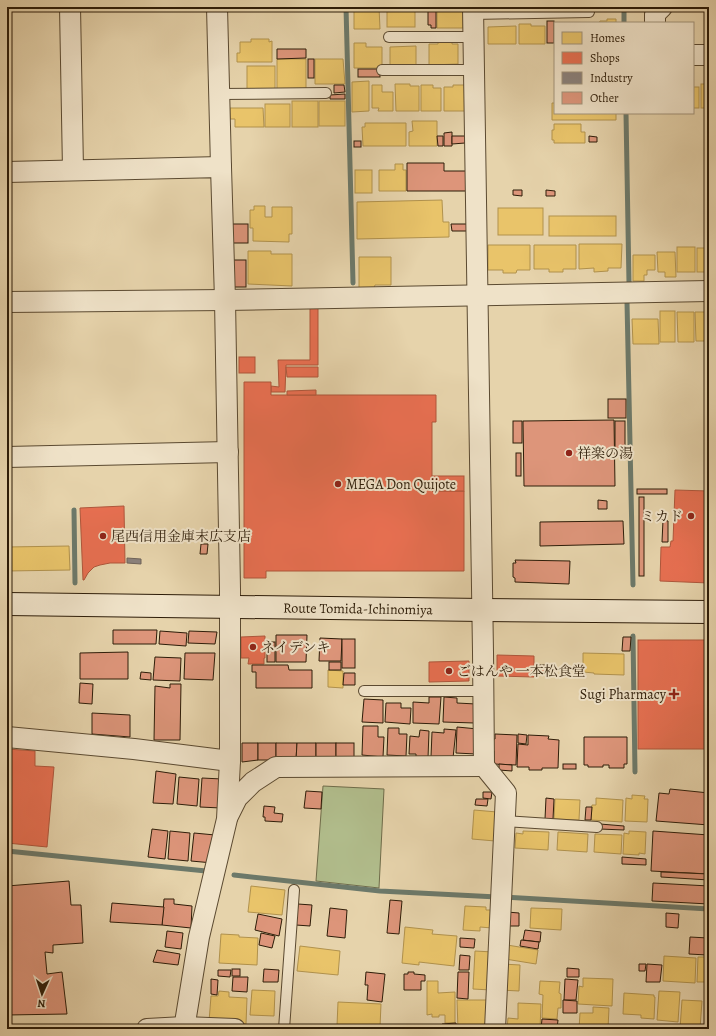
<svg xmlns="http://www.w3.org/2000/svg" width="716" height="1036" viewBox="0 0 716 1036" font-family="Alegreya,'Noto Serif JP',serif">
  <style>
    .green { fill: #b1bd8c; stroke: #6f6c4a }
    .homes { fill: #e9c46a; stroke: #b1924d }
    .shops { fill: #e76f51; stroke: #af563b }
    .industry { fill: #8a817c; stroke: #6e6359 }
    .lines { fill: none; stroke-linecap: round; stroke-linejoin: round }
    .stream { stroke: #6c796a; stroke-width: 5 }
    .building { fill: #dd957a; stroke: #2d1c08 }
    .lane-casing { stroke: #5b4a31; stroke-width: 12 }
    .street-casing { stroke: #5b4a31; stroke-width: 22 }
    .secondary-casing { stroke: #2d1c08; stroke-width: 24 }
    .lane { stroke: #efe2c8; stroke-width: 10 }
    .street { stroke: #efe2c8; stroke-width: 20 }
    .secondary { stroke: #efe2c8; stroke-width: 22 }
    .poi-dot { fill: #8f2418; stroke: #efe2c8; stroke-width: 1.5 }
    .labels { text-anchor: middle; stroke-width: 4; stroke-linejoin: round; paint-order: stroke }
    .poi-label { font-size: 14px; fill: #2d1c08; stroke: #efe2c8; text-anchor: start }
    .street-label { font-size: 14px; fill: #2d1c08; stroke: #efe2c8 }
  </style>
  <rect width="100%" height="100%" fill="#e6d3ab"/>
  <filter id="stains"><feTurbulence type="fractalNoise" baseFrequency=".005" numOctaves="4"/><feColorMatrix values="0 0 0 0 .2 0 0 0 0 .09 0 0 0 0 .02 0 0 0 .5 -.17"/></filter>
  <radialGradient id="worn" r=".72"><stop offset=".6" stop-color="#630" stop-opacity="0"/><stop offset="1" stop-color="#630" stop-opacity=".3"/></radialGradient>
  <path class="green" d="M 323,786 L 384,789 L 379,888 L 316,881 Z"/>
  <g class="homes">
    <path d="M 354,7 L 379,7 L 380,29 L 354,29 Z"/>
    <rect x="387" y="8" width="28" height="19"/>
    <rect x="437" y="9" width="26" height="19"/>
    <path d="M 607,19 L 616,19 L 616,23 L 599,23 L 600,21 L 607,21 Z"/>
    <path d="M 519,24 L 531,24 L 531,26 L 545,26 L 545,44 L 519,44 Z"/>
    <path d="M 516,26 L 516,44 L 488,44 L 488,27 Z"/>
    <path d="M 251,39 L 269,39 L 269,42 L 272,41 L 272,62 L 237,62 L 237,53 L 240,53 L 240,42 L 251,42 Z"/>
    <path d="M 438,42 L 452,42 L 452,44 L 458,44 L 458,64 L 429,65 L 429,44 L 438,44 Z"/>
    <path d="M 354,43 L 366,43 L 366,47 L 382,47 L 382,68 L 354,68 Z"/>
    <path d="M 416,46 L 416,66 L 390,66 L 390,47 Z"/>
    <rect x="277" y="59" width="29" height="30"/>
    <path d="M 315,59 L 343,59 L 345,84 L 315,84 Z"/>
    <rect x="247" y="66" width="28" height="23"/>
    <path d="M 369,81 L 369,111 L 352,112 L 352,82 Z"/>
    <path d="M 395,84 L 410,84 L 410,86 L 419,86 L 419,111 L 396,111 Z"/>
    <rect x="701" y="84" width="8" height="24"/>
    <path d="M 372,85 L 382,85 L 382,92 L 393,92 L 393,111 L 378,111 L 379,108 L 372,108 Z"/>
    <path d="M 421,85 L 433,85 L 433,88 L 441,88 L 441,111 L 421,111 Z"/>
    <path d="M 453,85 L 468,85 L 466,111 L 444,111 L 444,87 L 453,87 Z"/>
    <rect x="693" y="87" width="6" height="21"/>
    <rect x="292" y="101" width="26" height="26"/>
    <rect x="319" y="101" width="26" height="25"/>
    <path d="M 552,103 L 555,103 L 555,113 L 616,113 L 616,120 L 552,120 Z"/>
    <rect x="265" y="104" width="25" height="23"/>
    <path d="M 230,108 L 263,108 L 264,127 L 235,127 L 235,119 L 230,119 Z"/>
    <path d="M 412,121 L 437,121 L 437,146 L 409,146 L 409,132 L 413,131 Z"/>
    <path d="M 365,123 L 406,123 L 406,146 L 363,146 L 362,127 L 365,127 Z"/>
    <path d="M 554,124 L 581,124 L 581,132 L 585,132 L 585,143 L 554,143 L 554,140 L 552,140 L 552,130 L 554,130 Z"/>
    <path d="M 395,164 L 403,164 L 403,170 L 406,170 L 406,191 L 379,191 L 379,170 L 395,170 Z"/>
    <rect x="355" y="170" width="17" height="23"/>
    <path d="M 442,200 L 443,222 L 449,222 L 449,237 L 357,239 L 357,202 Z"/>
    <path d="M 254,206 L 265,206 L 265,217 L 272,217 L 272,207 L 292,207 L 292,234 L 289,234 L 289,242 L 253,241 L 253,228 L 250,228 L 250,210 L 254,210 Z"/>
    <rect x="498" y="208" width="45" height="27"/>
    <rect x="549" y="216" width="67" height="20"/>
    <path d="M 579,244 L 622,244 L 621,268 L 608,268 L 608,271 L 594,272 L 594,268 L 579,269 Z"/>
    <path d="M 488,245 L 530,245 L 530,270 L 517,270 L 516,273 L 503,273 L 503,270 L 488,270 Z"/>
    <path d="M 534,245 L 576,245 L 576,269 L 563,269 L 563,272 L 549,272 L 549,269 L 534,269 Z"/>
    <rect x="677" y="247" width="18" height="25"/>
    <rect x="697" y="248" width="12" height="24"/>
    <path d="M 248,251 L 271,251 L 271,254 L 292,254 L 292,286 L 248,284 Z"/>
    <path d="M 657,252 L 675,252 L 676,277 L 665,277 L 665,272 L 658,272 Z"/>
    <path d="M 633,255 L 655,255 L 655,270 L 647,270 L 647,275 L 644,275 L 644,281 L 633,281 Z"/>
    <path d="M 359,257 L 391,257 L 391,285 L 375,285 L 374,288 L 359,288 Z"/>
    <rect x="660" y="311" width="15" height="31"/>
    <path d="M 677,312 L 694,312 L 694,342 L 678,342 Z"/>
    <path d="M 695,312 L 709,312 L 709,341 L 696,341 Z"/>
    <path d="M 632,319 L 658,319 L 659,344 L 633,344 Z"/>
    <path d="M 69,546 L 70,570 L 7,571 L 7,547 Z"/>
    <path d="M 583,653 L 624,654 L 624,675 L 594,674 L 594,673 L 583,672 Z"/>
    <path d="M 328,670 L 343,671 L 343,688 L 328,687 Z"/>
    <path d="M 632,795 L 645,796 L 644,799 L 648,799 L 647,822 L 625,821 L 626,798 L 632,799 Z"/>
    <path d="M 596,798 L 623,800 L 622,822 L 591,820 L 592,805 L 596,805 Z"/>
    <path d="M 555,799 L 580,800 L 579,820 L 554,819 Z"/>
    <path d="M 474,810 L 497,812 L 495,841 L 472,839 Z"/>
    <path d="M 523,831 L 549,832 L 548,850 L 515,848 L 516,833 L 523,834 Z"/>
    <path d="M 629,831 L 646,832 L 645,854 L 639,853 L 639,855 L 623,854 L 624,833 L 629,834 Z"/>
    <path d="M 558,832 L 588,834 L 587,852 L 557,850 Z"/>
    <path d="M 595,834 L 622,835 L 621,854 L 594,852 Z"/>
    <path d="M 251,886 L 285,890 L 282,915 L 248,912 Z"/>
    <path d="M 465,906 L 486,907 L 486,910 L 493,910 L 492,928 L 480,927 L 480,931 L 463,930 Z"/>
    <path d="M 531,908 L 562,909 L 561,930 L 530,928 Z"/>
    <path d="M 405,927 L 433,930 L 432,934 L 457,936 L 454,966 L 419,962 L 419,965 L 402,963 Z"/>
    <path d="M 221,934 L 239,935 L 239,937 L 258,938 L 257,965 L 219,963 Z"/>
    <path d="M 507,945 L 538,950 L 536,964 L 505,959 Z"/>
    <path d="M 300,946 L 340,951 L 338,975 L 297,971 Z"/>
    <path d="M 475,951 L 493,952 L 491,990 L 473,989 Z"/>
    <path d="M 664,956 L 696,958 L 695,983 L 663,981 Z"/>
    <path d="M 698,957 L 709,957 L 709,982 L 697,982 Z"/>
    <path d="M 502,964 L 520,965 L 519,991 L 500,990 Z"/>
    <path d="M 583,978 L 613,979 L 612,1006 L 578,1004 L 579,986 L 583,987 Z"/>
    <path d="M 427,981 L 438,981 L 438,993 L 455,992 L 455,1023 L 445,1023 L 445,1015 L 439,1015 L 439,1017 L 432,1017 L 432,1014 L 427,1015 Z"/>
    <path d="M 540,981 L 560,982 L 559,993 L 561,994 L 561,1008 L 558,1008 L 557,1019 L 542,1018 L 543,995 L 539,994 Z"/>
    <path d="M 252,990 L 275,991 L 274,1016 L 250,1015 Z"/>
    <path d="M 219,991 L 229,992 L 229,997 L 247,998 L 246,1024 L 209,1022 L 211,996 L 218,996 Z"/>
    <path d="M 659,991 L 680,992 L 678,1022 L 657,1020 Z"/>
    <path d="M 624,993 L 654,995 L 654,997 L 655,997 L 654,1019 L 641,1018 L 641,1015 L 623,1014 Z"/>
    <path d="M 457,1000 L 492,1000 L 492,1026 L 480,1026 L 480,1029 L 458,1029 Z"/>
    <path d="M 682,1000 L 702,1001 L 700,1029 L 680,1029 Z"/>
    <path d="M 338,1002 L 381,1004 L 380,1027 L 337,1026 Z"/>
    <path d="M 518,1003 L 541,1004 L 540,1029 L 507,1029 L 508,1018 L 518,1019 Z"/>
    <path d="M 593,1007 L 609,1008 L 608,1029 L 579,1029 L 580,1013 L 593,1013 Z"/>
  </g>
  <g class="shops">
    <path d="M 310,308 L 318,308 L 318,365 L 286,365 L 285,392 L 271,392 L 271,386 L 279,387 L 278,360 L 310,360 Z"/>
    <rect x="239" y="357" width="16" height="16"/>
    <path d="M 286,367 L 318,367 L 318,377 L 287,377 Z"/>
    <path d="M 244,382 L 271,382 L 271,395 L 436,395 L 436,422 L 432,422 L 432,491 L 464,491 L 464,571 L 266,571 L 266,578 L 244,578 Z"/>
    <path d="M 316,390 L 316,395 L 287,395 L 287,391 Z"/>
    <rect x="432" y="476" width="32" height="15"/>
    <path d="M 675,490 L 709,491 L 709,583 L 660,581 L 661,547 L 670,547 L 671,541 L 673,541 Z"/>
    <path d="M 124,506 L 125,563 L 110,563 L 100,565 L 94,567 L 88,573 L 84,580 L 83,580 L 80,508 Z"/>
    <path d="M 265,636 L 265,658 L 264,658 L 264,664 L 248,664 L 249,658 L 241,658 L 241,637 Z"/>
    <rect x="638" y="640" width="71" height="109"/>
    <path d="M 497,655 L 534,656 L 534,677 L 497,676 Z"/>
    <path d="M 469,661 L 469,681 L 429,682 L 429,662 Z"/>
    <path d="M 7,749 L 35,751 L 35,766 L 54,767 L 47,847 L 7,843 Z"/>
  </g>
  <path class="industry" d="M 127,558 L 141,559 L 141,564 L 127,563 Z"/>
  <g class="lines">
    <g class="stream">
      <path d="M 346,7 L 353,283"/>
      <path d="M 624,7 L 624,23"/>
      <path d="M 626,113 L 629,283"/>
      <path d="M 627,302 L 633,585"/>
      <path d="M 74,510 L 75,583"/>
      <path d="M 633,636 L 635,772"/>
      <path d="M 7,851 L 206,871"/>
      <path d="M 234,875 L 380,891 L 497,897"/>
      <path d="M 505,897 L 709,909"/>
    </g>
  </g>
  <g class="building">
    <path d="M 428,9 L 436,9 L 436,28 L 431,28 L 431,25 L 428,25 Z"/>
    <rect x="547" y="21" width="7" height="22"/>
    <path d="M 277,49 L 306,49 L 306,58 L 277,59 Z"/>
    <rect x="308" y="59" width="6" height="19"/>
    <rect x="358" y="69" width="22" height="8"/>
    <path d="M 334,85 L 344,85 L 345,92 L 334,93 Z"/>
    <path d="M 345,94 L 345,99 L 330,99 L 330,95 Z"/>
    <path d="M 452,132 L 452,146 L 444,146 L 444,133 Z"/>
    <path d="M 437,136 L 443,136 L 443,146 L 438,146 Z"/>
    <path d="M 452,136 L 465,136 L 465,143 L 452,144 Z"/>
    <path d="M 589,136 L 597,137 L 597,142 L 589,142 Z"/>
    <rect x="354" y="141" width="7" height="6"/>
    <path d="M 407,163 L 444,163 L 444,171 L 467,171 L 467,191 L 407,191 Z"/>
    <path d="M 513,190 L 522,190 L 522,196 L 513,195 Z"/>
    <path d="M 546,190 L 555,191 L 555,196 L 546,196 Z"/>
    <rect x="231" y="224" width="17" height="19"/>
    <path d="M 451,224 L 468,224 L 469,231 L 452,231 Z"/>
    <rect x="233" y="260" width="13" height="27"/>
    <rect x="608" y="399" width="18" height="19"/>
    <path d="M 614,420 L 615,486 L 524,486 L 523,421 Z"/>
    <rect x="513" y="421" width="9" height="22"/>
    <rect x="615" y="421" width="10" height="29"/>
    <rect x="516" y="453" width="5" height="23"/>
    <rect x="637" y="489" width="30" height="5"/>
    <rect x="639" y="497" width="5" height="79"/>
    <path d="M 598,500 L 607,501 L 607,509 L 598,509 Z"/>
    <path d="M 663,520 L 668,521 L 668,542 L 662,542 Z"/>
    <path d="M 623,521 L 624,544 L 540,546 L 540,522 Z"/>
    <path d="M 201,544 L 208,544 L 207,554 L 200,554 Z"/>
    <path d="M 515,560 L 570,561 L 569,584 L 515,582 L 515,578 L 513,577 L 513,563 L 516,563 Z"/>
    <path d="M 113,630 L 157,630 L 156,644 L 113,644 Z"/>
    <path d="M 160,631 L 187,633 L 186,646 L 159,644 Z"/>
    <path d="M 189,631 L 217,632 L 215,644 L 188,643 Z"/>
    <path d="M 276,635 L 307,635 L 306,662 L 276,662 Z"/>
    <path d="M 623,637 L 631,637 L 630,651 L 622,651 Z"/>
    <path d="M 320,638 L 342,639 L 341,661 L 319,661 Z"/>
    <rect x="342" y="639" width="13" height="29"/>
    <rect x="267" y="642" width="8" height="20"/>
    <path d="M 128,652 L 128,679 L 80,679 L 80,653 Z"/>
    <path d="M 185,653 L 215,653 L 213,680 L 184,679 Z"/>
    <path d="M 155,657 L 181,658 L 180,681 L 153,680 Z"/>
    <rect x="329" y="662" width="12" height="8"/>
    <path d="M 252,665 L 288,665 L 289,670 L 312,670 L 312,688 L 256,688 L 256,672 L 252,672 Z"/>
    <path d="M 538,665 L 547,665 L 547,674 L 538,673 Z"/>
    <path d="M 141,672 L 151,673 L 151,680 L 140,679 Z"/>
    <path d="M 344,673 L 355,673 L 355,685 L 343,685 Z"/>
    <path d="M 80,683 L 93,684 L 92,704 L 79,703 Z"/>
    <path d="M 170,684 L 181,684 L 180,740 L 154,740 L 155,686 L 170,688 Z"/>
    <path d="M 429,697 L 441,697 L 439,724 L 413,723 L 413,702 L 429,703 Z"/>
    <path d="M 444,697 L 457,698 L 457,703 L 476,704 L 475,723 L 443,722 Z"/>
    <path d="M 364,699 L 383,700 L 383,723 L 362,722 Z"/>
    <path d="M 386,703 L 401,703 L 401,708 L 411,708 L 410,724 L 385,722 Z"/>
    <path d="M 92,713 L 130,715 L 130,737 L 92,734 Z"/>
    <path d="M 363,726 L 378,726 L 378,737 L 384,737 L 383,757 L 362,755 Z"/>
    <path d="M 457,727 L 478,729 L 476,754 L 456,753 Z"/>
    <path d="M 388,728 L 399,728 L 399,734 L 407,734 L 406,756 L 387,755 Z"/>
    <path d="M 444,729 L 456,730 L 453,758 L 431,757 L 432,732 L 444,733 Z"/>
    <path d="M 420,730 L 429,731 L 428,758 L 416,757 L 416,754 L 409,754 L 410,736 L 419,737 Z"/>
    <path d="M 495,734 L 517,735 L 516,765 L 494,764 L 494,751 L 491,751 L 491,739 L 495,739 Z"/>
    <path d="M 518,734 L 527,735 L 526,744 L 518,743 Z"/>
    <path d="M 528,735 L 549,736 L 548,739 L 559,740 L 558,768 L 542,768 L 542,770 L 529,770 L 529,767 L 517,767 L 518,744 L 528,745 Z"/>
    <path d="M 584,737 L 627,737 L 627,764 L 624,764 L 624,768 L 609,768 L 609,765 L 603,765 L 603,767 L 588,767 L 588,765 L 584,765 Z"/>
    <path d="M 242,743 L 258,743 L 258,760 L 242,762 Z"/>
    <rect x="258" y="743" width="18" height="17"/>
    <path d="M 276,743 L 297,743 L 296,760 L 276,760 Z"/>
    <path d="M 297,743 L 316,743 L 316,761 L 296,760 Z"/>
    <rect x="316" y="743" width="20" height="18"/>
    <rect x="336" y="743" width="18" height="18"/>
    <path d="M 499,764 L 512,765 L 512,771 L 499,770 Z"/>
    <rect x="563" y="764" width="13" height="5"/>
    <path d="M 156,771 L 176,774 L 173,804 L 153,803 Z"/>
    <path d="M 179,777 L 199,779 L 197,806 L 177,804 Z"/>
    <path d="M 202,778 L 222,779 L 221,808 L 200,807 Z"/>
    <path d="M 670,789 L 709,793 L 709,825 L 656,821 L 659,793 L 669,794 Z"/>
    <path d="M 306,791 L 322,792 L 321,809 L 304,808 Z"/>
    <path d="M 483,792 L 492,792 L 491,799 L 483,798 Z"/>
    <path d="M 546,798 L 554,799 L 553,819 L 545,819 Z"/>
    <path d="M 476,799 L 488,799 L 487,806 L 475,805 Z"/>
    <path d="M 264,806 L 275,807 L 274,813 L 283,814 L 282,822 L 265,821 L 265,817 L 263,817 Z"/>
    <path d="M 586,807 L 592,807 L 591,820 L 585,820 Z"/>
    <path d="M 600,824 L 624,826 L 624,830 L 600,829 Z"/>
    <path d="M 152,829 L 168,831 L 165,859 L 148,857 Z"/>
    <path d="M 170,831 L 190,833 L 188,861 L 168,859 Z"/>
    <path d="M 653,831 L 709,835 L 709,874 L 651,871 Z"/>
    <path d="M 194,833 L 215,835 L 213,863 L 191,861 Z"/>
    <path d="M 622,857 L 646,859 L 646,865 L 622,864 Z"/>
    <path d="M 661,872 L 709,874 L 709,880 L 661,877 Z"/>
    <path d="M 69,881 L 71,905 L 81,905 L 83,943 L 53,945 L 53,953 L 45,952 L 47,974 L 62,972 L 67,1014 L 7,1015 L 7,886 Z"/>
    <path d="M 653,883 L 709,886 L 709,904 L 652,901 Z"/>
    <path d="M 164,899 L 174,899 L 174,904 L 192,906 L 191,928 L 162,925 Z"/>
    <path d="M 390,900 L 402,901 L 399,934 L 387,933 Z"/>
    <path d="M 112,903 L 164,907 L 162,925 L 110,922 Z"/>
    <path d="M 298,904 L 312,905 L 310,926 L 296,925 Z"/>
    <path d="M 330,908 L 347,910 L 345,938 L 327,936 Z"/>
    <path d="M 507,912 L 519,913 L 519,926 L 506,926 Z"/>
    <path d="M 666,913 L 679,914 L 678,928 L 666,927 Z"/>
    <path d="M 258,914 L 282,919 L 279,936 L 255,930 Z"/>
    <path d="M 525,930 L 541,932 L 540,942 L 523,940 Z"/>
    <path d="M 167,931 L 183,933 L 181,949 L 165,947 Z"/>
    <path d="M 261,933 L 275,936 L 272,948 L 259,945 Z"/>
    <path d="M 690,937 L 708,938 L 707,955 L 689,954 Z"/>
    <path d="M 460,938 L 475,939 L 474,948 L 460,947 Z"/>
    <path d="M 521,940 L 539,942 L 538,949 L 520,946 Z"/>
    <path d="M 157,950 L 180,954 L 178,965 L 153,962 Z"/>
    <path d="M 460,955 L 470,956 L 469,970 L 459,970 Z"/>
    <path d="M 639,964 L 646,964 L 645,971 L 639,971 Z"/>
    <path d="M 647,964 L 662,965 L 660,982 L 646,982 Z"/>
    <path d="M 567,968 L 579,969 L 579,977 L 567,977 Z"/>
    <rect x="232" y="969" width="8" height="7"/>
    <path d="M 264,969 L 279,970 L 278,982 L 263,982 Z"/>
    <path d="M 218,970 L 231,970 L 230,977 L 218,976 Z"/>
    <path d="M 366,972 L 385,974 L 382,1002 L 367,1000 L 368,985 L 365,985 Z"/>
    <path d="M 408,972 L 414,972 L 414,974 L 425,975 L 425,981 L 421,981 L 421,990 L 404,990 L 404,974 L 408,974 Z"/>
    <path d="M 458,972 L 469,972 L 468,999 L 457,998 Z"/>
    <path d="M 233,977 L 248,977 L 247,992 L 232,991 Z"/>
    <path d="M 211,979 L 218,980 L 217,995 L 211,994 Z"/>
    <path d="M 565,979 L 578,980 L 576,1000 L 564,1000 Z"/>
    <path d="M 563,1000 L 577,1001 L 577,1013 L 563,1013 Z"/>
    <path d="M 542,1019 L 558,1020 L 557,1029 L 541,1029 Z"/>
    <path d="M 456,1023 L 456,1029 L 442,1029 L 442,1024 Z"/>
  </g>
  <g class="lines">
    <g class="lane-casing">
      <g id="lane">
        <path d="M 473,14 L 589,12"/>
        <path d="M 389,37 L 473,37"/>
        <path d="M 382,70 L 474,70"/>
        <path d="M 219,94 L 326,93"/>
        <path d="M 364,691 L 484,691"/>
        <path d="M 505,821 L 597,827"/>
        <path d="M 284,1029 L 294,890"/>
      </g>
    </g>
    <g class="street-casing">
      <g id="street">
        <path d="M 70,7 L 73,170"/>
        <path d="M 217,7 L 221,167"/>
        <path d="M 473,7 L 483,652 L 484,766"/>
        <path d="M 655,23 L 655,14 L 662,7"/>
        <path d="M 693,55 L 709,55"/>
        <path d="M 7,172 L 221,167 L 225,300 L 230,589 L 230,761 L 227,819 L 199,937 L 184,1029"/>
        <path d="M 7,302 L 225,300 L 709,291"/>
        <path d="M 7,457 L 228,452"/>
        <path d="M 7,737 L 134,749 L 230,761"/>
        <path d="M 484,766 L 506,793 L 495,1029"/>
        <path d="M 228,816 L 237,798 L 253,782 L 276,767 L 484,766"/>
        <path d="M 147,1029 L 184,1027 L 235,1029"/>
      </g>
    </g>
    <g class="secondary-casing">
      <g id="secondary">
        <path id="s1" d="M 7,604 L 483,610 L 709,612"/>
      </g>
    </g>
    <use href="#lane" class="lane"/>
    <use href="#street" class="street"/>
    <use href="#secondary" class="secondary"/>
  </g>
  <g class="poi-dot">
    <circle cx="569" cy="453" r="4"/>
    <circle cx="338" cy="484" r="4"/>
    <circle cx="691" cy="516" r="4"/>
    <circle cx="103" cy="536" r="4"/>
    <circle cx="253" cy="647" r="4"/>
    <circle cx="449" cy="671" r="4"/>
    <path d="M672 688h4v4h4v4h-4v4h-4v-4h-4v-4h4z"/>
  </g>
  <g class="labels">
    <g class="poi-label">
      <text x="577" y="458">祥楽の湯</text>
      <text x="346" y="489">MEGA Don Quijote</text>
      <text x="683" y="521" text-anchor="end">ミカド</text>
      <text x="111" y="541">尾西信用金庫末広支店</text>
      <text x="261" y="652">ネイデンキ</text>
      <text x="457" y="676">ごはんや 一本松食堂</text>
      <text x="666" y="699" text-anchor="end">Sugi Pharmacy</text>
    </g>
    <g class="street-label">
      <text dy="5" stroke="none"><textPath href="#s1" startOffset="351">Route Tomida-Ichinomiya</textPath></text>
    </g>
  </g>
  <rect width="716" height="1036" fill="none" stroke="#e6d3ab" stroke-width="24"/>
  <rect x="8" y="8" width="700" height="1020" fill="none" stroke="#2d1c08" stroke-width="2"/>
  <rect x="12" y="12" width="692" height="1012" fill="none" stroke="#2d1c08"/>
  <rect x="554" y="22" width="140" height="92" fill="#efe2c8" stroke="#a1937b"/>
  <rect x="562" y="32" width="20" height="12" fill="#e9c46a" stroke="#a1937b"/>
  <text x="590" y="42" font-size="12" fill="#2d1c08">Homes</text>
  <rect x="562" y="52" width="20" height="12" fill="#e76f51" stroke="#a1937b"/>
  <text x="590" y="62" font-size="12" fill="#2d1c08">Shops</text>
  <rect x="562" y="72" width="20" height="12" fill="#8a817c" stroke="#a1937b"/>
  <text x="590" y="82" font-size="12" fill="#2d1c08">Industry</text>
  <rect x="562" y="92" width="20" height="12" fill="#dd957a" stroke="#a1937b"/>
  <text x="590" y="102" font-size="12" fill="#2d1c08">Other</text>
  <g transform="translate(42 994) rotate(183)" stroke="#efe2c8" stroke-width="3" paint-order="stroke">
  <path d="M0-3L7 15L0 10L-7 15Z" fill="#2d1c08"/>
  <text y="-6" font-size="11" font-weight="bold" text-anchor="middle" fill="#2d1c08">N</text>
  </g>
  <rect width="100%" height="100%" filter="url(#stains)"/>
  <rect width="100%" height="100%" fill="url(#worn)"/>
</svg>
